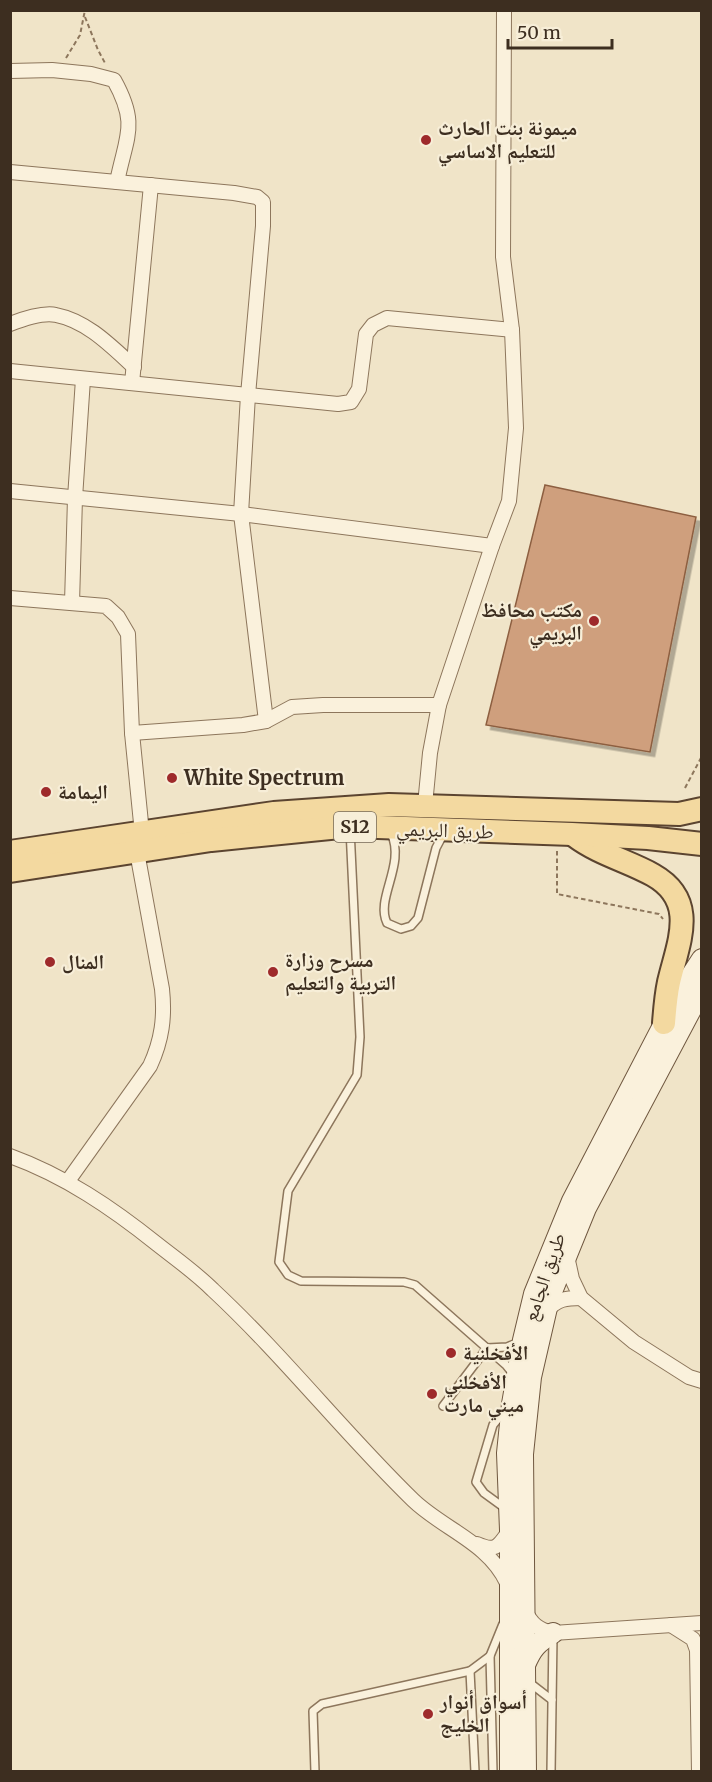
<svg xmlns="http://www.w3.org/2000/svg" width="712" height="1782" viewBox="0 0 712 1782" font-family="Merriweather,'Noto Naskh Arabic',serif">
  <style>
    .building { fill: #cf9f7d; stroke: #8d5f41; stroke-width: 1.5; filter: url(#shadow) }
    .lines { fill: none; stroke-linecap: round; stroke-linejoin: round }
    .service-casing { stroke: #8d765c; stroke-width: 10 }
    .minor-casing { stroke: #8d765c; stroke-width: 16 }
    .secondary-casing { stroke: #6f573f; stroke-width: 22 }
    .primary-casing { stroke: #5b4430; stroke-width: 26 }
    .path { stroke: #8d765c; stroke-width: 2; stroke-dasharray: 4.5 3; stroke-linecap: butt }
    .service { stroke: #faf1dc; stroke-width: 7 }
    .minor { stroke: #faf1dc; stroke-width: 14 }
    .secondary { stroke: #faf1dc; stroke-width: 20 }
    .primary { stroke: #f3d9a0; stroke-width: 22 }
    .poi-dot { fill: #9e2a2b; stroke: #f7eed8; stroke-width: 2 }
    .labels { text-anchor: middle; stroke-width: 4.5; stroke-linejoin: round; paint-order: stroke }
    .shield { fill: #f7eed8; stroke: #756857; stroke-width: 1.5 }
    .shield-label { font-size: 18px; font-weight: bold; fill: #3d2e20 }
    .poi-label { font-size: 20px; font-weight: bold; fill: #3d2e20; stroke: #f7eed8; text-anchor: start }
    .street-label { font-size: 20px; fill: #3d2e20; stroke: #f7eed8 }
  </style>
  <defs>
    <filter id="shadow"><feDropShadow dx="4.5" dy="4.5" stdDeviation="0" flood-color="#0004"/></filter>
  </defs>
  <rect width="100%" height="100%" fill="#f0e4c8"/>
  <path class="building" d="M 545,485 L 696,517 L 650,752 L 486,725 Z"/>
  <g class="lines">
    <g class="service-casing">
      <g id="service">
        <path d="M 350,829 L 360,1037 L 357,1075 L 288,1191 L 279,1262 L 288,1275 L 301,1281 L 404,1282 L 415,1285 L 506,1365 L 513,1374"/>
        <path d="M 391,833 C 406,865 375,898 387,923 L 401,929 L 411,926 L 418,918 L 436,848 L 444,833"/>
        <path d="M 487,1348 L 507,1347 L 519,1342"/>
        <path d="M 443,1406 L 487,1348"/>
        <path d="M 506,1509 L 484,1493 L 476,1482 L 493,1425 L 508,1407"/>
        <path d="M 490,1656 L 493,1772"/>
        <path d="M 530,1683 L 552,1700"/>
        <path d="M 315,1772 L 313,1711 L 322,1704 L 470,1671"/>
        <path d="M 475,1772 L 470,1671 L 490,1656 L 503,1624"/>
        <path d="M 551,1772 L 553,1636"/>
      </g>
    </g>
    <g class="minor-casing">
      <g id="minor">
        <path d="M 10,71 L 52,70 L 91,74 L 114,80 C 139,125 126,136 117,182"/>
        <path d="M 10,172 L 234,193 L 257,197 L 263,202 L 263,226 L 248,395 L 241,514 L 266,721"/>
        <path d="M 10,324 C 23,319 43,312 56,315 C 87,321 111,346 134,367"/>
        <path d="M 10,371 L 338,404 L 351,402 L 359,389 L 366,334 L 373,325 L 387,318 L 512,330"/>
        <path d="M 132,383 L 151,185"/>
        <path d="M 10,491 L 241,514 L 492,546"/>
        <path d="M 10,598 L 106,606 L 118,617 L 128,634 L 132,733 L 142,833"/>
        <path d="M 72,603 L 75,498 L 83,379"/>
        <path d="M 132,733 L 243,725 L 266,721 L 292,707 L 323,705 L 439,705"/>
        <path d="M 425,805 L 430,753 L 439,705 L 492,546 L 509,501 L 516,428 L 512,330 L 503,257 L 504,10"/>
        <path d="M 10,1156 C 65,1176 112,1208 157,1244 C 176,1259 196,1273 213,1290 C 284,1356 344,1433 413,1500 C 443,1529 489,1543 507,1583"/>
        <path d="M 68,1181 L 150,1066 C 162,1040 165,1017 162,989 L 137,852"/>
        <path d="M 567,1256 L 572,1279 L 581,1298 L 634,1342 L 689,1377 L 702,1381"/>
        <path d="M 546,1311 C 558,1299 565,1298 581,1298"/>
        <path d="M 477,1544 C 497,1553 499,1545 510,1530"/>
        <path d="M 525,1611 C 532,1624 538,1630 553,1633 L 702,1623"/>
        <path d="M 671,1625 L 693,1639 L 697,1650 L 699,1772"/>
      </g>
    </g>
    <g class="secondary-casing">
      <g id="secondary">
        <path d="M 525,1665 C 532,1648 537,1643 553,1633"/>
        <path d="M 510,1772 L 510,1530 L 507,1453 L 512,1404 L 523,1340 L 534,1294 L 572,1201 L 681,991 L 702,959"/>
        <path d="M 526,1772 L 523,1454 L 531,1377 L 549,1299 L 586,1208 L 702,989"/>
      </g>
    </g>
    <g class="primary-casing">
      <g id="primary">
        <path d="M 575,836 C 599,854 628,861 653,875 C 699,901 678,943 669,982 C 666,996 665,1010 664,1023"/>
        <path d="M 10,852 L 274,813 L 389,805 L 679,814 L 702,809"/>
        <path d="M 10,871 L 211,840 L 350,826 L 572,834 L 648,838 L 702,844"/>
      </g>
    </g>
    <g class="path">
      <path d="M 85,17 L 98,50 L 105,63"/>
      <path d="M 66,58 L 80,35 L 85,10"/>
      <path d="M 685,788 L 702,756"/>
      <path d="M 557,851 L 557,894 L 659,914 L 663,919"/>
    </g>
    <use href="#service" class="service"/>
    <use href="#minor" class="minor"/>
    <use href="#secondary" class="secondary"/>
    <use href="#primary" class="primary"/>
  </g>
  <g class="poi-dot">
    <circle cx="426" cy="140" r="6"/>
    <circle cx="594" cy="621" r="6"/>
    <circle cx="172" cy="778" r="6"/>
    <circle cx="46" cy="792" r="6"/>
    <circle cx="50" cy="962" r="6"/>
    <circle cx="273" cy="972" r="6"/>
    <circle cx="451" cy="1353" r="6"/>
    <circle cx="432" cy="1394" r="6"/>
    <circle cx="428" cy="1714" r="6"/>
  </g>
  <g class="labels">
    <rect class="shield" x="334" y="812" width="42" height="30" rx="4.5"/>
    <g class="shield-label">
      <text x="355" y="833">S12</text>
    </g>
    <g class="poi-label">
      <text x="438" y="135">ميمونة بنت الحارث<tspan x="438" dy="23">للتعليم الاساسي</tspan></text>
      <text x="582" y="617" text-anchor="end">مكتب محافظ<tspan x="582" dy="23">البريمي</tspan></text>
      <text x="184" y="785">White Spectrum</text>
      <text x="58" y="799">اليمامة</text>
      <text x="285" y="967">مسرح وزارة<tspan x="285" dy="23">التربية والتعليم</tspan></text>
      <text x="62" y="969">المنال</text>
      <text x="463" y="1360">الأفخلنية</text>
      <text x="444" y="1389">الأفخلني<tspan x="444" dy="23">ميني مارت</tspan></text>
      <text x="440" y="1709">أسواق أنوار<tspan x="440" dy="23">الخليج</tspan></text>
    </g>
    <g class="street-label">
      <text transform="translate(445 830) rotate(2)" y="7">طريق البريمي</text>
      <text transform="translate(544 1277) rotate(-71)" y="7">طريق الجامع</text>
    </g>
  </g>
  <rect width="712" height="1782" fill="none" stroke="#3d2e20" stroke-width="24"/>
  <path d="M508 39v9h104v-9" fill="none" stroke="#3d2e20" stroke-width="3"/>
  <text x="517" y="39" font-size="18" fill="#3d2e20" stroke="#f7eed8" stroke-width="4.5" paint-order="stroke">50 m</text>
</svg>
